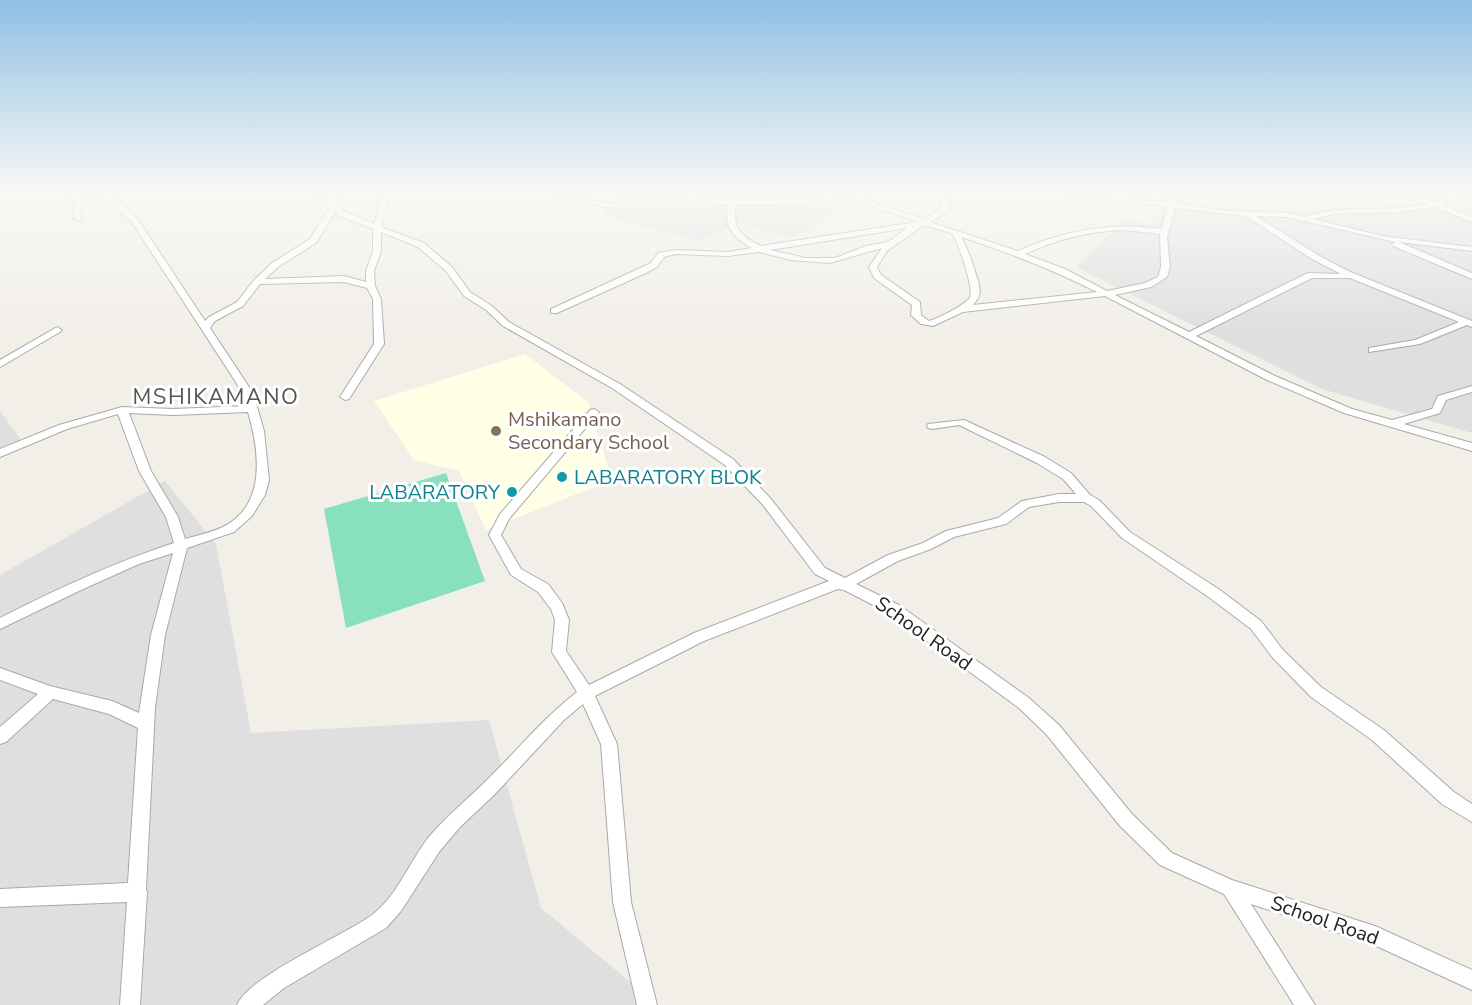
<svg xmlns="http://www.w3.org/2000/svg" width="1472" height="1005" viewBox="0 0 1472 1005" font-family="'Nunito Sans',sans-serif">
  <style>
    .residential { fill: #e0dfdf }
    .education { fill: #ffffe5 }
    .pitch { fill: #88e0be }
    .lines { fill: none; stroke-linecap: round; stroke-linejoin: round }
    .minor-casing { stroke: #a9a9a9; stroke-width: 2 }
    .minor { fill: #fff; fill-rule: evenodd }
    .education-dot { fill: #8d6e63; stroke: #fff; stroke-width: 2 }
    .culture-dot { fill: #0f9aa8; stroke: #fff; stroke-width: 2 }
    .labels { text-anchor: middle; stroke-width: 6; stroke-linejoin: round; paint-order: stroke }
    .education-label { font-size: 20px; fill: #785e54; stroke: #fff; text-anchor: start }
    .culture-label { font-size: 20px; fill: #0d838f; stroke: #fff; text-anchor: start }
    .street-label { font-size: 20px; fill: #222; stroke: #fff }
    .quarter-label { font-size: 22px; letter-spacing: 1.5px; fill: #555; stroke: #fff }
  </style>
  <rect width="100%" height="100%" fill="#f2efe9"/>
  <g class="residential">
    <path d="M 629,191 L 837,191 L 852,199 L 791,238 L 740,223 L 698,241 L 602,215 Z"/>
    <path d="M 1144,191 L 1472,191 L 1472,433 L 1322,389 L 1076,267 L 1122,221 L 1151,223 L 1168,193 Z"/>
    <path d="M 0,411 L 21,440 L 0,454 Z"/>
    <path d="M 165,481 L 216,544 L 251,733 L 489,720 L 541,908 L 658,1005 L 0,1005 L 0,575 Z"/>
  </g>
  <path class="education" d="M 525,354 L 588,402 L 612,480 L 486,530 L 459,471 L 414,460 L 374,401 Z"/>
  <path class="pitch" d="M 446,473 L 485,581 L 346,628 L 324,509 Z"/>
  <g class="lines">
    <g class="minor-casing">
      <g id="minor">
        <path d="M 59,191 L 70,191 L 81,194 L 81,221 L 74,219 L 74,197 Z"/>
        <path d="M 86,191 L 98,191 L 114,195 L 139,221 L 205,321 L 209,317 L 237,302 L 254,280 L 272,263 L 310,239 L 330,207 L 328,205 L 329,198 L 312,191 L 323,191 L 336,195 L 336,204 L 345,212 L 374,224 L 381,200 L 379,191 L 387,191 L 389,200 L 381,227 L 424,243 L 452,267 L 470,292 L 492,306 L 509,322 L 620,384 L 733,459 L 771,499 L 825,568 L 845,578 L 888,555 L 923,543 L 946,531 L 998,518 L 1022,501 L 1059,494 L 1076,494 L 1063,479 L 1037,463 L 959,425 L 932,429 L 928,428 L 927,426 L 928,424 L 964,420 L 1045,457 L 1071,473 L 1090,495 L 1099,500 L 1130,532 L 1220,590 L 1261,621 L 1283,650 L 1321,687 L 1384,730 L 1454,792 L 1472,804 L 1472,822 L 1442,804 L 1372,740 L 1311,697 L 1273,658 L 1251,629 L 1210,598 L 1122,538 L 1091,506 L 1084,502 L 1059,502 L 1029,507 L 1006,524 L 954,537 L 931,549 L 898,561 L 856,584 L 899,605 L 1029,698 L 1059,725 L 1132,814 L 1172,853 L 1232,880 L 1375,926 L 1472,970 L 1472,990 L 1372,944 L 1251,904 L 1315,1005 L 1294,1005 L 1224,894 L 1160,865 L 1120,826 L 1047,735 L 1019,708 L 889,613 L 844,590 L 838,589 L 704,641 L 595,696 L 617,744 L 631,902 L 657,1005 L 637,1005 L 613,902 L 601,744 L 583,704 L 564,720 L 495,794 L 460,827 L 439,852 L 401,911 L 386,928 L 284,988 L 263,1005 L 237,1005 C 249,976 343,936 372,915 C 397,896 409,863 428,838 C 445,818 464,802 483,784 C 515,753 542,719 577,692 L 552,652 L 555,620 L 551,609 L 538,592 L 511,575 L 489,535 L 500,514 L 590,410 L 594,409 L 599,412 L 509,519 L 501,535 L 521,569 L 548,584 L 562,603 L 569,620 L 566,651 L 589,685 L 694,633 L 829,581 L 815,574 L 763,505 L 725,465 L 612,388 L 503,326 L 486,310 L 464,296 L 446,271 L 418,247 L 381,232 L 381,251 L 374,271 L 375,286 L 381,299 L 384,344 L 349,399 L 345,400 L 340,397 L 374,344 L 373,299 L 367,288 L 344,282 L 260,284 L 243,306 L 215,321 L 210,328 L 253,393 L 264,431 L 269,480 L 265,495 L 252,516 L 234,532 L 187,548 L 165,635 L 155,708 L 146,889 L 147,892 L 140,1005 L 120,1005 L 127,902 L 0,907 L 0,889 L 128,883 L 138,728 L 109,714 L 53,699 L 6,742 L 0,744 L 0,727 L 38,694 L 0,680 L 0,668 L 50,686 L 112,701 L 139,713 L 151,635 L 173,553 L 139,564 L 81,590 L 0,629 L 0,618 C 57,589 113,563 174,543 L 166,517 L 139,471 L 118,414 L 67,429 L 0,457 L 0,449 L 59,425 L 122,407 L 173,409 L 247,406 L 243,393 L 133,224 L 108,199 ZM 335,212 L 339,216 L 373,229 L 373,251 L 366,271 L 366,282 L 344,276 L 265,279 L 278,267 L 316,243 ZM 248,412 C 259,450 267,503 225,526 C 214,532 198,535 185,539 L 178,517 L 151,471 L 129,413 L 173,415 Z"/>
        <path d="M 545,191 C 567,191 586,202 607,203 C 622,204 641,191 659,191 L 609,208 Z"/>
        <path d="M 663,191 L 673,191 L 705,199 L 730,201 L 733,191 L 741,191 L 737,201 L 782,200 L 830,196 L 843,195 L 836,191 L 846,191 L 892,209 L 923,219 L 941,209 L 942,206 L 935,191 L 943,191 L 950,206 L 947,212 L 930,222 L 1018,251 C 1065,230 1110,222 1161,229 L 1168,207 L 1061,193 L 1057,191 L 1077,191 L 1170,203 L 1173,191 L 1181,191 L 1177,204 L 1228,211 L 1287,213 L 1305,217 L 1333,210 L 1402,208 L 1427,204 L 1396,191 L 1406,191 L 1435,203 L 1447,198 L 1455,191 L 1463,191 L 1452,201 L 1442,205 L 1472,217 L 1472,222 L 1434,207 L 1402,212 L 1333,214 L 1313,219 L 1382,236 L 1472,247 L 1472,251 L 1399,242 L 1472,273 L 1472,279 L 1393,246 L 1392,244 L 1395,242 L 1287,217 L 1256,216 L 1318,255 L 1348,271 L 1472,321 L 1472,327 L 1467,325 L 1420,344 L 1369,352 L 1369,348 L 1415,340 L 1459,322 L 1350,278 L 1312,278 L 1196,336 L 1275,376 L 1352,409 L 1392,420 L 1432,409 L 1438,396 L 1472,386 L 1472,392 L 1446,400 L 1440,413 L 1404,424 L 1472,443 L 1472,451 L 1344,413 L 1267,380 L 1105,296 L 963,312 L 933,326 L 921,324 L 911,315 L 912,305 L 874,278 L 869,267 L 882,248 L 830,263 L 791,260 L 759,252 L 728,256 L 676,254 L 664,257 L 657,267 L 646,273 L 557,313 L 551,313 L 551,309 L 651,263 L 658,253 L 676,250 L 728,252 L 752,248 C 733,239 723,225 728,205 L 684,199 ZM 850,198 L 917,222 L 761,246 C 742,237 731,227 736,205 L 782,205 ZM 1175,208 L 1246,216 L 1312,259 L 1341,274 L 1308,273 L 1189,332 L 1115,295 L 1151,287 L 1167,277 L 1170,267 L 1167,237 ZM 924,225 L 951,233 L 954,237 C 959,246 974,288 970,297 C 967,304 937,319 929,321 L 921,315 L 920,302 L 881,275 L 877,267 L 887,251 ZM 907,228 L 888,242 L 866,246 L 835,258 L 806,258 L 770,250 ZM 1125,230 L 1160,234 L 1161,267 L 1158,277 L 1145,283 L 1107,291 L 1065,269 L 1025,254 C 1058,239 1089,231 1125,230 ZM 961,237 C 1008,252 1053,270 1097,292 L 973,305 C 976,301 979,298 980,292 C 980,283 967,245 961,237 Z"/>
        <path d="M 57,327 L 62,330 L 60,332 L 0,367 L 0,360 Z"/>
      </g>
    </g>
    <use href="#minor" class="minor"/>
  </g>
  <linearGradient id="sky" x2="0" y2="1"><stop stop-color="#8fc0e4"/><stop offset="0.58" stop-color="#f9f8f5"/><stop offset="1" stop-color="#f9f8f5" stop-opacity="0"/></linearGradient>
  <rect width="1472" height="332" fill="url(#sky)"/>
  <circle class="education-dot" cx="496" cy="431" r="6"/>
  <g class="culture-dot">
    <circle cx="562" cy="477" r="6"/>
    <circle cx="512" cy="492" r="6"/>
  </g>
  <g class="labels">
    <g class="education-label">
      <text x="508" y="426">Mshikamano<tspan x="508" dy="23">Secondary School</tspan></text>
    </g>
    <g class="culture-label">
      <text x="574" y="484">LABARATORY BLOK</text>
      <text x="500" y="499" text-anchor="end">LABARATORY</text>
    </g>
    <g class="street-label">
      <text transform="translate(924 633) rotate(35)" y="7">School Road</text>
      <text transform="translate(1325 920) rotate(19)" y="7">School Road</text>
    </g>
    <g class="quarter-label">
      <text x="216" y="404">MSHIKAMANO</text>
    </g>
  </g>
</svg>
